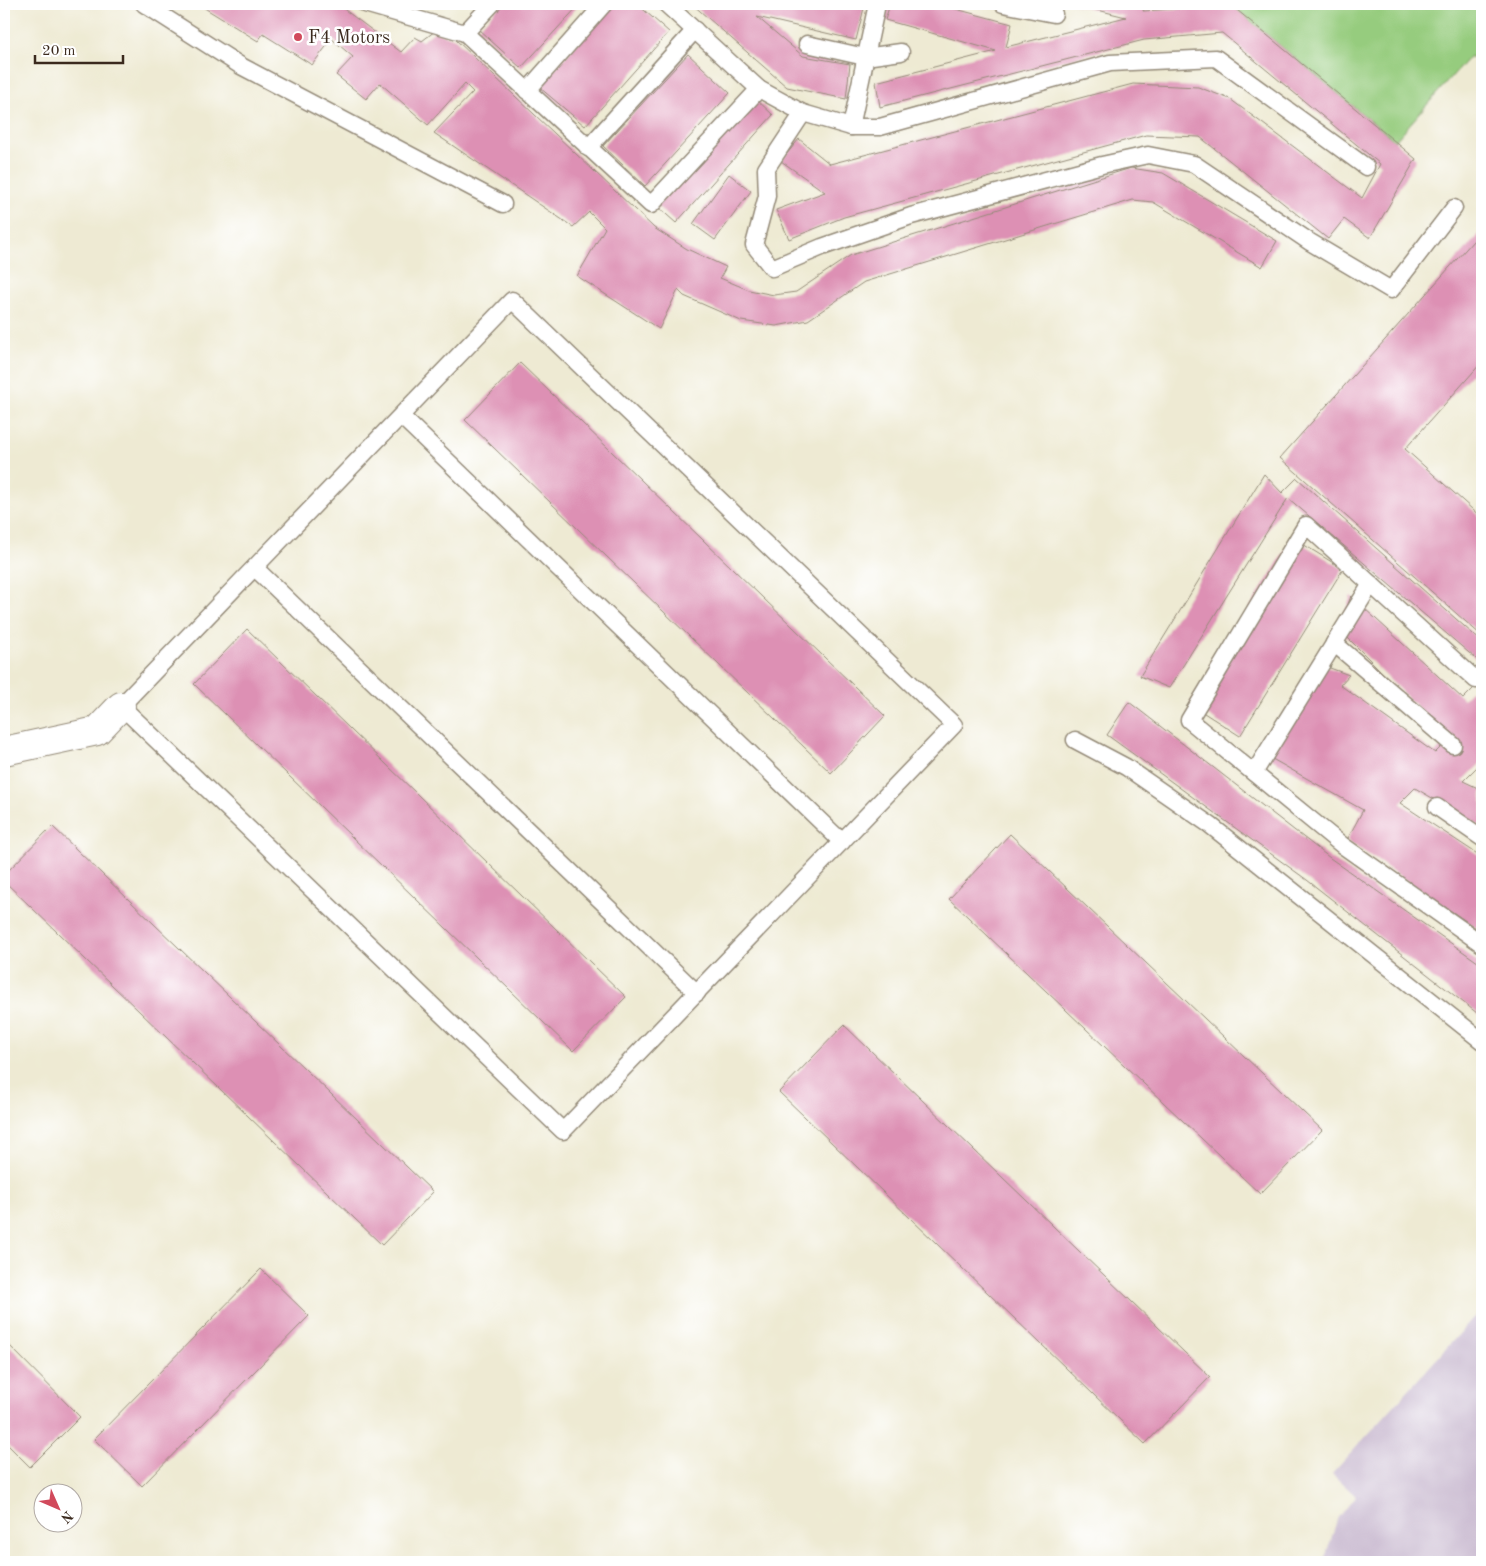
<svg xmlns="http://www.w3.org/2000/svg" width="1486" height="1566" viewBox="0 0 1486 1566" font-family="'Old Standard TT',serif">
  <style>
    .industrial { fill: #ccbed3 }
    .green { fill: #96cc7e; stroke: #687b4e }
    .building { fill: #dd90b4 }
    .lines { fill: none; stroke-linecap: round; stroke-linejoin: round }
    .service-casing { stroke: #948a78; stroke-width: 19 }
    .minor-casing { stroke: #948a78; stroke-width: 30 }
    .service { stroke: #fff; stroke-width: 16 }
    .minor { stroke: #fff; stroke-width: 28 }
    .poi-dot { fill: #d1495b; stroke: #fff; stroke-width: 2 }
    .labels { text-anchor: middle; stroke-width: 5; stroke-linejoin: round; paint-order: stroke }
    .poi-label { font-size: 18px; fill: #3b2a1e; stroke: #fff; text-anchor: start }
  </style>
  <rect width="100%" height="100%" fill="#fff"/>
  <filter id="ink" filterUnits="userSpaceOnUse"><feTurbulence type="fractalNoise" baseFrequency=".02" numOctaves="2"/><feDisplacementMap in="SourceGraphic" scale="10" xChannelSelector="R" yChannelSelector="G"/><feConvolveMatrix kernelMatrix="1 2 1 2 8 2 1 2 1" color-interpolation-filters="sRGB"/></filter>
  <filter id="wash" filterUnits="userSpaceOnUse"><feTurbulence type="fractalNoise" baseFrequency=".0096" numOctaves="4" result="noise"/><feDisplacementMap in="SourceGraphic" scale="20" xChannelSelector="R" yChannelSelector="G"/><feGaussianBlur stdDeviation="1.12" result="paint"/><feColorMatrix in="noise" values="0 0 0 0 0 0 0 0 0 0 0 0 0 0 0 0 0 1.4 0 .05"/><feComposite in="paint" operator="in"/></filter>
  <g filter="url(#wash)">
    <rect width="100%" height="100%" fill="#eeead3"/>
    <path class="industrial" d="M 1482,1309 L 1482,1562 L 1324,1562 L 1337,1520 L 1356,1496 L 1332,1474 Z"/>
    <path class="green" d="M 1221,4 L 1482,4 L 1482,63 L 1470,56 L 1395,141 L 1231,5 Z"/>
    <g id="blocks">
      <g class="building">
        <path d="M 198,4 L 337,4 L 401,52 L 415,37 L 422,41 L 435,31 L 455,39 L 654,228 L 687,249 L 726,267 L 720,278 L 749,290 L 774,295 L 796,292 L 851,255 L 1131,168 L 1163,173 L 1277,241 L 1262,267 L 1153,202 L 1133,200 L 864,282 L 808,320 L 776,326 L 741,321 L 684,296 L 678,290 L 659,329 L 577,276 L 605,228 L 589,212 L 573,227 L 434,133 L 473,92 L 465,84 L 428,125 L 380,83 L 366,99 L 336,75 L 353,57 L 332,39 L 312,65 L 263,34 L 258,41 Z"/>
        <path d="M 501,4 L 580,4 L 521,68 L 478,29 Z"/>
        <path d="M 612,4 L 637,4 L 669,32 L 585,126 L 539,87 Z"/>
        <path d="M 692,4 L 865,4 L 856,40 L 757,17 L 803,56 L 850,64 L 846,99 L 787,87 Z"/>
        <path d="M 890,4 L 937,4 L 1012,24 L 1006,47 L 1126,17 L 1073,4 L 1145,4 L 1143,11 L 1231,5 L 1416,159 L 1370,238 L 1344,219 L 1328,239 L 1200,137 L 1146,135 L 844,217 L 789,239 L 776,210 L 825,192 L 781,161 L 799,139 L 830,164 L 1133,84 L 1198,87 L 1230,99 L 1362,198 L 1380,164 L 1222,33 L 1144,40 L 880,107 L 876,82 L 996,51 L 885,20 Z"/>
        <path d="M 688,54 L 730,93 L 645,186 L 603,146 Z"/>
        <path d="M 755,98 L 773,115 L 676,223 L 657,206 Z"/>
        <path d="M 729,174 L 751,191 L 715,240 L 693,224 Z"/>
        <path d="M 1482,231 L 1482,362 L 1405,449 L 1482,518 L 1482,636 L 1280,458 Z"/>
        <path d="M 520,363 L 885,716 L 831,773 L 465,420 Z"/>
        <path d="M 1264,474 L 1282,493 L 1297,478 L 1482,642 L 1482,664 L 1288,498 L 1169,688 L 1140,676 Z"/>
        <path d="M 1293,538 L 1343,569 L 1240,736 L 1190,704 Z"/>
        <path d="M 1351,596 L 1463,699 L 1482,680 L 1482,762 L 1463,781 L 1482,790 L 1482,827 L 1415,788 L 1400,803 L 1482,857 L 1482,932 L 1347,840 L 1363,810 L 1258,751 L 1319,664 L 1349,675 L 1340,685 L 1435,753 L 1449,739 L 1339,629 Z"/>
        <path d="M 247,629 L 626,997 L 573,1051 L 194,684 Z"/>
        <path d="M 1129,702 L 1330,858 L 1482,965 L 1482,1017 L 1307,880 L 1107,735 Z"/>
        <path d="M 52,826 L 433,1192 L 382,1245 L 4,881 L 4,875 Z"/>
        <path d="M 1010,834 L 1322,1130 L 1260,1194 L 949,899 Z"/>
        <path d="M 844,1025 L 1210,1377 L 1145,1444 L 779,1092 Z"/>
        <path d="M 261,1269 L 309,1316 L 142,1486 L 94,1439 Z"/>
        <path d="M 4,1340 L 80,1417 L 30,1467 L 4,1441 Z"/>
      </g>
    </g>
  </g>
  <g filter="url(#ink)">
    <use href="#blocks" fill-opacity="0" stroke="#948a78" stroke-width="1"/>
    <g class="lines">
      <g class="service-casing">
        <g id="service">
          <path d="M 144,4 L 241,66 L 503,204"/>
          <path d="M 365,4 L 465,33 L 651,205 L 759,89"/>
          <path d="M 666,4 L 759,89 L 803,113 L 851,127 L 880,127 L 1110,63 L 1216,58 L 1366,167"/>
          <path d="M 1003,4 L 1054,14"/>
          <path d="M 465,33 L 492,4"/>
          <path d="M 807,44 L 865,57 L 901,52"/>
          <path d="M 527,91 L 604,4"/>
          <path d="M 803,113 L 766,169 L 767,196 L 754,245 L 772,268 L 822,247 L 911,216 L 1102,165 L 1148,155 L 1194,164 L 1310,242 L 1391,290 L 1454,208"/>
          <path d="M 851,127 L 877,4"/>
          <path d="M 588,148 L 695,30"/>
          <path d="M 512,300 L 954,725 L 563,1131 L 121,706 Z"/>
          <path d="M 401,416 L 842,842"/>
          <path d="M 255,568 L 697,993"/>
          <path d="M 1334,643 L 1453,745"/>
          <path d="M 1476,680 L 1306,525 L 1189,720 L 1342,845 L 1482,944"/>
          <path d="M 1075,740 L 1126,767 L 1210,825 L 1482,1041"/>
          <path d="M 1254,773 L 1371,584"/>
          <path d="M 1437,807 L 1482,838"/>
        </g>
      </g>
      <g class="minor-casing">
        <path id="minor" d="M 4,751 L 97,731 L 121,706"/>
      </g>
      <use href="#service" class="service"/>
      <use href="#minor" class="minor"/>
    </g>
  </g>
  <circle class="poi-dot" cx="298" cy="37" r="5"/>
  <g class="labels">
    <g class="poi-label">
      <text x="308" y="43">F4 Motors</text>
    </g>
  </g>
  <rect width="1486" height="1566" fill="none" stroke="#fff" stroke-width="20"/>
  <g transform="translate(58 1508) rotate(135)"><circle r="24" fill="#ffffff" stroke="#b1aaa5"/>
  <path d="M0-4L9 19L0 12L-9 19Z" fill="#d1495b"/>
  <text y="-8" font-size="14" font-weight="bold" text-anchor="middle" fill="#3b2a1e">N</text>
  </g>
  <path d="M35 55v8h88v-8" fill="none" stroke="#3b2a1e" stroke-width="2.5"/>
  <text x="42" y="55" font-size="15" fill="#3b2a1e" stroke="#ffffff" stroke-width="4" paint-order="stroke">20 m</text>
</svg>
